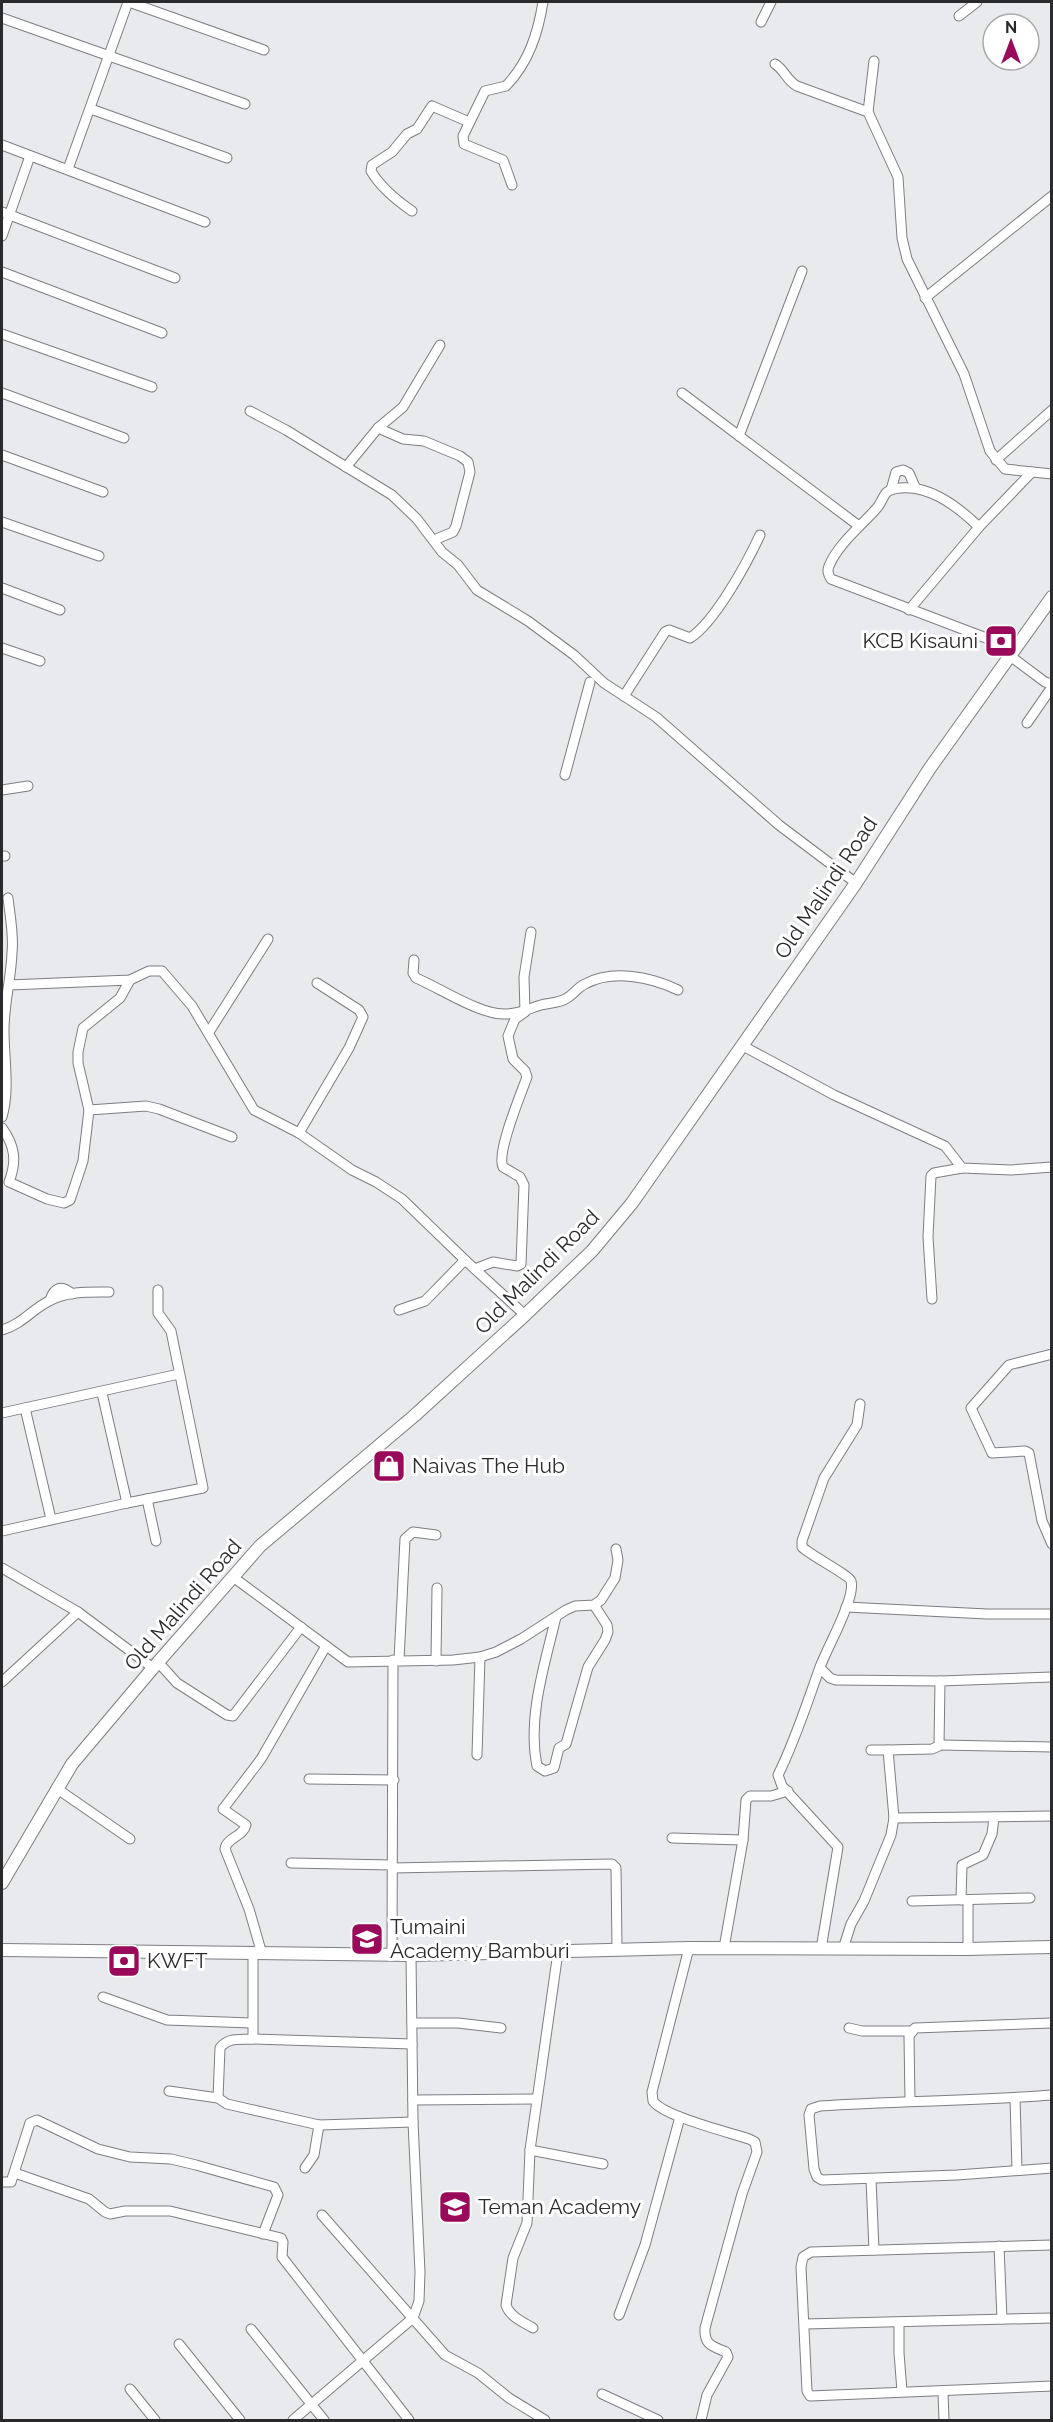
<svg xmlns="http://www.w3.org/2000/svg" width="1053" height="2422" viewBox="0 0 1053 2422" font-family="Raleway,sans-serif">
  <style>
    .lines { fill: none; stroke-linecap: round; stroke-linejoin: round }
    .minor-casing { stroke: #7d7e81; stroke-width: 11 }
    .major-casing { stroke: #7d7e81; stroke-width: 14 }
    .minor { stroke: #fff; stroke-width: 9 }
    .major { stroke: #fff; stroke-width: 12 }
    .labels { text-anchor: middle; stroke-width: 6; stroke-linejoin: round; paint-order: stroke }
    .poi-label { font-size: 21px; fill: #2a2a2c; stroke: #fff; text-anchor: start }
    .street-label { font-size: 21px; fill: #2a2a2c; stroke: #fff }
  </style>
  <rect width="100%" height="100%" fill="#e8eaee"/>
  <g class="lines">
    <g class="minor-casing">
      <g id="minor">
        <path d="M 129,2 L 264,50"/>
        <path d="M 959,16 L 977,2"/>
        <path d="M 2,18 L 245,104"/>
        <path d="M 761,22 L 771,2"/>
        <path d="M 775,64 C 785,70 786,80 797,86 L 868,112 L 898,177 L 902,238 L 907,259 L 964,374 L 990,451 L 1005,469 L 1052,474"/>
        <path d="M 91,109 L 227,158"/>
        <path d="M 868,112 L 874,61"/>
        <path d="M 2,145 L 205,222"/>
        <path d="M 68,169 L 128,2"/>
        <path d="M 512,185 L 503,160 L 464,144 L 463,136 L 485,91 L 506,86 C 529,62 538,33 543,2"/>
        <path d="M 412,211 C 396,200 381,188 371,171 L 372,165 L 392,152 L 407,134 L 417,129 L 432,106 L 469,122"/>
        <path d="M 2,212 L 175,278"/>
        <path d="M 2,236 L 30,156"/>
        <path d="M 2,272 L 162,333"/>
        <path d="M 925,298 L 1052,196"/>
        <path d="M 2,334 L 152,387"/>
        <path d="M 2,393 L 124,438"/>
        <path d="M 682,393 L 859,526"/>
        <path d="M 250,411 L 286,430 L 392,495 L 417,519 L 442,552 L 458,565 L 477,590 L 528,621 L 574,655 L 604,683 L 656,717 L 779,825 L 856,883"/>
        <path d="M 378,428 L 403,439 L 424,441 L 460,456 L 468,462 L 470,472 L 456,526 L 453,532 L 434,540"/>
        <path d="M 739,436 L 802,271"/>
        <path d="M 2,455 L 103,492"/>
        <path d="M 996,460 L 1052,410"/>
        <path d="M 346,467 L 378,428 L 403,407 L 440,345"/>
        <path d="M 891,490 L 896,472 L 903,470 L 909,473 L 915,487"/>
        <path d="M 2,522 L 99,556"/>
        <path d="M 979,527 C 956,505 926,482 894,489 C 890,490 888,491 886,493 C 882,498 881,504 876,509 C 861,526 838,544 829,566 C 827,571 828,574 831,579 L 1015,649"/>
        <path d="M 2,588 L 60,610"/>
        <path d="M 909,610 L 979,527 L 1032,472"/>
        <path d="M 2,648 L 40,661"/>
        <path d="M 1010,656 L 1045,682 L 1052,684"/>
        <path d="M 624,696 L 665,632 L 669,630 L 690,638 C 715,622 747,563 760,535"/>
        <path d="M 1027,723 L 1052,687"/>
        <path d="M 565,775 L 590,682"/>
        <path d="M 2,790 L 28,786"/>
        <path d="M 2,856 L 5,856"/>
        <path d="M 414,960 L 413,973 L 416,978 C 440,988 480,1015 505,1014 C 518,1014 528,1009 541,1005 C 549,1003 560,1003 567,998 C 574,994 578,987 585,984 C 613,969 651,977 678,990"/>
        <path d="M 9,985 L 130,980 L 149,971 L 162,971 L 192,1006 L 254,1110 L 299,1133 L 352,1170 L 376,1182 L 402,1199 L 465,1260"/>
        <path d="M 209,1032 L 268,939"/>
        <path d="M 743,1046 L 834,1095 L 945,1146 L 962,1168 L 1011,1170 L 1052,1167"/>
        <path d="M 89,1110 L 78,1063 L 78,1052 L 83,1028 L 120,998 L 130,980"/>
        <path d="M 2,1117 C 10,1090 4,1059 4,1030 C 4,1004 11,979 12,953 C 14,935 10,916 8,898"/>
        <path d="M 2,1128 C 15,1146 17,1161 9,1182 L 47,1199 L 64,1203 L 70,1200 L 83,1161 L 89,1110 L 146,1106 L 159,1109 L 232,1137"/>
        <path d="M 299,1133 L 349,1048 L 363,1017 L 359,1010 L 317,983"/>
        <path d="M 475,1269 L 493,1262 L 517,1266 L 521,1264 L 524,1185 L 520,1177 L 503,1167 C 496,1153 521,1094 527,1077 L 525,1071 L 513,1059 L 508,1036 L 515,1019 L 525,1012 L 524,977 L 531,932"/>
        <path d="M 932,1299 L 928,1237 L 931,1176 L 934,1173 L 962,1168"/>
        <path d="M 50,1300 C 54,1288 61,1284 72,1294"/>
        <path d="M 399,1310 L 425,1301 L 465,1260 L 525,1315"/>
        <path d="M 2,1330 C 24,1323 31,1310 49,1301 C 67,1291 89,1292 109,1292"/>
        <path d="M 1052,1354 L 1009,1365 L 971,1408 L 992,1453 L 1025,1451 L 1029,1453 L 1042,1521 L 1052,1544"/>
        <path d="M 102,1393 L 127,1503"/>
        <path d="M 25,1408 L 51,1519"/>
        <path d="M 2,1413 L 179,1374"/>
        <path d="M 147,1499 L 156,1541"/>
        <path d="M 2,1531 L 127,1503 L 203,1488 L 171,1331 L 158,1313 L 158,1290"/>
        <path d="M 2,1568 L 78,1612 L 153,1668"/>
        <path d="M 233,1577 L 348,1662 L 453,1660 L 480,1657 L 496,1652 L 521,1639 L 566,1610 L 575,1606 L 594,1605 L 601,1600 L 615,1578 L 618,1560 L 616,1549"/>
        <path d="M 846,1607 L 987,1614 L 1052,1614"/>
        <path d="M 556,1617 C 545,1663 527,1718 537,1766 L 545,1771 L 554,1768 L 559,1748 L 566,1744 L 588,1667 L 605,1640 L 608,1632 L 607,1625 L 594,1605"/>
        <path d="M 399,1660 L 405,1539 L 413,1532 L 436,1535"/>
        <path d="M 436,1661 L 437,1588"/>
        <path d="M 158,1662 L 177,1683 L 227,1715 L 233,1716 L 301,1627"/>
        <path d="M 820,1668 L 830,1678 L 836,1680 L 940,1681"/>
        <path d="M 2,1682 L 78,1612"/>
        <path d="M 940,1745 L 1052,1747"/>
        <path d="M 871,1750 L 888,1750"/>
        <path d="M 477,1755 L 480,1657"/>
        <path d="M 309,1779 L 394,1780"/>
        <path d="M 56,1788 L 130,1839"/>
        <path d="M 894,1818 L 1052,1816"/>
        <path d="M 672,1838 L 743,1840"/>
        <path d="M 291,1863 L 392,1865"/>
        <path d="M 392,1868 L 612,1864 L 616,1868 L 617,1949"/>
        <path d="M 961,1900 L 962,1865 L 983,1855 L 992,1834 L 994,1817"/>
        <path d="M 968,1900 L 968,1949"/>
        <path d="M 912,1901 L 1030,1898"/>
        <path d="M 689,1948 L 652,2092 L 653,2101 C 663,2116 728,2132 749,2139 L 755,2142 L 757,2152 L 742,2194 L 705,2328 C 704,2345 712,2346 726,2352 L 728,2357 L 707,2395 L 701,2420"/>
        <path d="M 724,1948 L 743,1840 L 746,1800 L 750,1796 L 771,1796 L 788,1791"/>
        <path d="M 821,1949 L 838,1847 L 782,1786 L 778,1775 C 795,1741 807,1703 820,1667 C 828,1647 839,1628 846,1608 C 849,1601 853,1588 851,1581 C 849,1575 810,1555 802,1547 L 802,1541 L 824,1478 L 857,1425 L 860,1404"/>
        <path d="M 843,1949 L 851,1924 L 864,1901 L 891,1835 L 894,1818 L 888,1750 L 932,1749 L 939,1746 L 940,1681 L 1052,1677"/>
        <path d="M 558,1952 L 530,2150 L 603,2164"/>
        <path d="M 253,1954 L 253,2039 L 412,2044"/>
        <path d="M 262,1954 L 249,1909 L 225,1849 C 227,1837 243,1837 246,1825 L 223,1809 L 261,1759 L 326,1646"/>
        <path d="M 392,1955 L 393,1660"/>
        <path d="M 103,1997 L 167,2020 L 252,2023"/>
        <path d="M 412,2023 L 458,2023 L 501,2028"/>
        <path d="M 849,2028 L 862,2031 L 911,2031"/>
        <path d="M 169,2091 L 218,2098 L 227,2104 L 319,2125 L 413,2122"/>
        <path d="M 1052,2095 C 975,2101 897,2101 820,2106 L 811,2109 L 809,2115 L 814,2169 L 817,2177 L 822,2180 L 957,2175 L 1052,2168"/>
        <path d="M 218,2098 L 220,2048 C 228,2037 240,2040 253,2039"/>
        <path d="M 1015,2098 L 1017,2170"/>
        <path d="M 413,2100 L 536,2099"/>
        <path d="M 910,2101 L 909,2036 L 915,2028 L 1052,2023"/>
        <path d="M 530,2150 L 527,2223 L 513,2258 L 506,2305 C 510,2317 523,2322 533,2328"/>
        <path d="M 305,2168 L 314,2155 L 319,2125"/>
        <path d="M 15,2173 L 89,2199 L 105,2212 L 110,2214 L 125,2211 L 170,2211 L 281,2238 L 283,2242 L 282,2257 L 409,2420"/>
        <path d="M 871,2179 L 874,2250"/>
        <path d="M 2,2182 L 11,2182 L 30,2123 L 37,2120 L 98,2149 L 130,2157 L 171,2159 L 196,2165 L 274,2187 L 278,2195 L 263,2234"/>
        <path d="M 322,2215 L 445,2355 L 478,2373 L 509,2398 L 545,2420"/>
        <path d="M 1052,2245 L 811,2252 L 803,2257 L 801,2267 L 807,2391 L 810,2396 L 1052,2386"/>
        <path d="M 999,2246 L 1002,2319"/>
        <path d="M 619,2315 L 645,2245 L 680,2117"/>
        <path d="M 899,2323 L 899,2353 L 902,2391"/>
        <path d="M 805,2324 L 1052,2318"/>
        <path d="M 251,2329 L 324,2420"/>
        <path d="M 179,2344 L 240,2420"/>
        <path d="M 130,2389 L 155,2420"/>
        <path d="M 943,2392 L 944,2420"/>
        <path d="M 602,2394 L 658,2420"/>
        <path d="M 293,2420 L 413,2318 L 419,2301 L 420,2272 L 413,2122 L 411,1955"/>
      </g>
    </g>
    <g class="major-casing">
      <g id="major">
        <path d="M 2,1883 L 72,1764 L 153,1668 L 260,1546 L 414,1416 L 525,1315 L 592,1251 L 632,1203 L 856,883 L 930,768 L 1052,597"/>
        <path d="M 2,1950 L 411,1955 L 689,1948 L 968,1949 L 1052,1947"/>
      </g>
    </g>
    <use href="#minor" class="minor"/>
    <use href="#major" class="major"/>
  </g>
  <defs>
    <g id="bank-square" transform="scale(1.725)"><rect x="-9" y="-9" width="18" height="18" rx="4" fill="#9a0a5b" stroke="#fff"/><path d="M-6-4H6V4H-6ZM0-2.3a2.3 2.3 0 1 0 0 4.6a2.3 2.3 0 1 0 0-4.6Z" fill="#fff"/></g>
    <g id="shop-square" transform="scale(1.725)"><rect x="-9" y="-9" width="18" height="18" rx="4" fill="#9a0a5b" stroke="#fff"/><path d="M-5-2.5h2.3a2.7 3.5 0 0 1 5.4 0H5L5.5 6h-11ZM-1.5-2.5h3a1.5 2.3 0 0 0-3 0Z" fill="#fff"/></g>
    <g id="school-square" transform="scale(1.725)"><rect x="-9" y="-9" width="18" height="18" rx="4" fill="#9a0a5b" stroke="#fff"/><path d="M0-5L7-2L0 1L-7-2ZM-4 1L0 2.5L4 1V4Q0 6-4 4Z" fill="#fff"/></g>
  </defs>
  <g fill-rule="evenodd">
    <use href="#bank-square" x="1001" y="641"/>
    <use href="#shop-square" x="389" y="1466"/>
    <use href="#school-square" x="367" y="1939"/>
    <use href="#bank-square" x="124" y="1961"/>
    <use href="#school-square" x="455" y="2207"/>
  </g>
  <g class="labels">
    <g class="poi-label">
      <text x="978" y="648" text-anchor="end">KCB Kisauni</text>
      <text x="412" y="1473">Naivas The Hub</text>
      <text x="390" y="1934">Tumaini<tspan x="390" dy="24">Academy Bamburi</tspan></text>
      <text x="147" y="1968">KWFT</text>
      <text x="478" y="2214">Teman Academy</text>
    </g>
    <g class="street-label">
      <text transform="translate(826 888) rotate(-56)" y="7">Old Malindi Road</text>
      <text transform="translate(537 1272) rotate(-45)" y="7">Old Malindi Road</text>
      <text transform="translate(183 1605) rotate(-49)" y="7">Old Malindi Road</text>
    </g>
  </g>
  <rect width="1053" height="2422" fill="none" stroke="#2a2a2c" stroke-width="6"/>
  <g transform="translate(1011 42)"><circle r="28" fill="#ffffff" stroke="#aaaaab" stroke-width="1.5"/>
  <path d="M0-4.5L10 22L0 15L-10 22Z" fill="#9a0a5b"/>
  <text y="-9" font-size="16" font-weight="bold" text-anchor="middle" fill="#2a2a2c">N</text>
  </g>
</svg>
